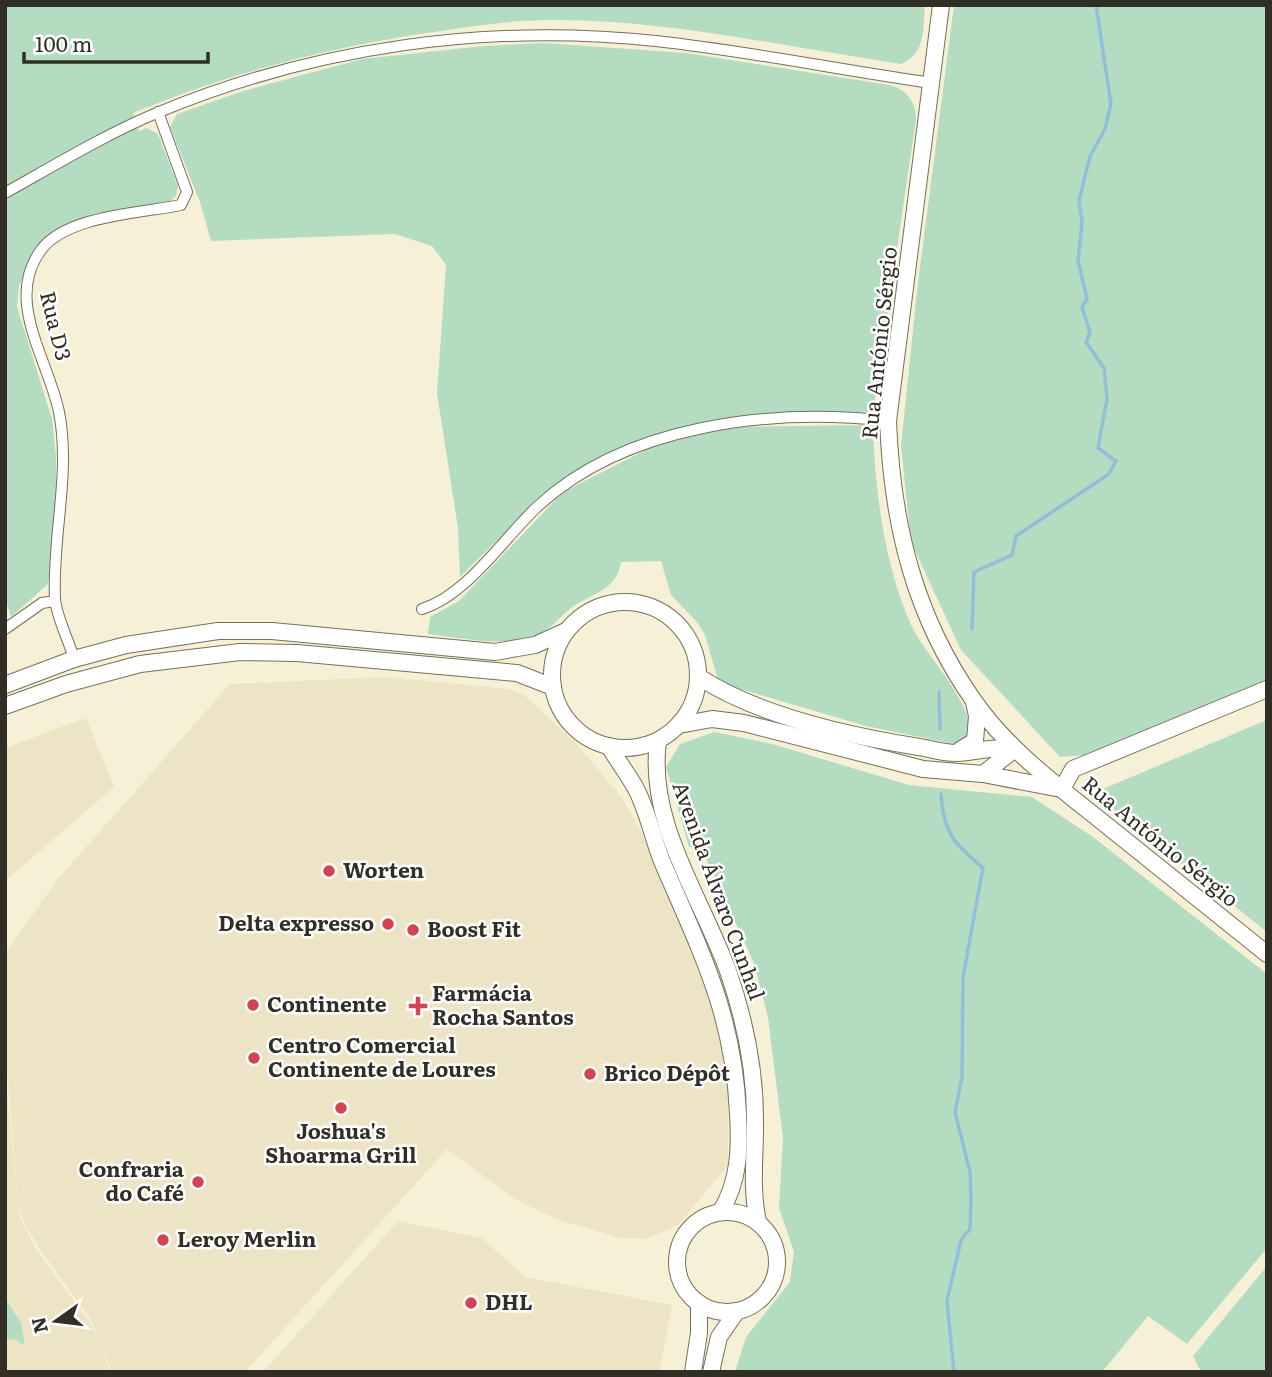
<svg xmlns="http://www.w3.org/2000/svg" width="1272" height="1377" viewBox="0 0 1272 1377" font-family="Literata,serif">
  <style>
    .built { fill: #ece4c4 }
    .green { fill: #b3dcc0 }
    .lines { fill: none; stroke-linecap: round; stroke-linejoin: round }
    .stream { stroke: #91bfd9; stroke-width: 3.5 }
    .street-casing { stroke: #757059; stroke-width: 12 }
    .secondary-casing { stroke: #757059; stroke-width: 18 }
    .street { stroke: #fff; stroke-width: 10 }
    .secondary { stroke: #fff; stroke-width: 16 }
    .poi-dot { fill: #d34352; stroke: #fff; stroke-width: 2.5 }
    .labels { text-anchor: middle; stroke-width: 5; stroke-linejoin: round; paint-order: stroke }
    .street-label { font-size: 21px; fill: #312f25; stroke: #fff }
    .poi-label { font-size: 21px; font-weight: bold; fill: #312f25; stroke: #fff; text-anchor: start }
  </style>
  <rect width="100%" height="100%" fill="#f6f0d6"/>
  <g class="built">
    <path d="M 386,677 L 508,689 L 524,695 L 577,744 L 622,798 L 671,884 L 728,1054 L 728,1165 L 678,1225 L 646,1239 L 620,1238 L 556,1219 L 513,1198 L 447,1149 L 245,1372 L 112,1372 L 91,1320 L 42,1252 L 24,1223 L 19,1207 L 5,1048 L 5,953 L 58,879 L 230,684 Z"/>
    <path d="M 86,718 L 114,787 L 5,881 L 5,748 Z"/>
    <path d="M 5,1071 L 20,1217 L 34,1247 L 88,1320 L 100,1342 L 110,1372 L 5,1372 Z"/>
    <path d="M 398,1221 L 482,1238 L 525,1277 L 672,1305 L 659,1372 L 263,1372 Z"/>
  </g>
  <g class="green">
    <path d="M 5,5 L 925,5 C 923,29 926,54 901,64 C 785,47 667,19 549,20 C 518,20 485,25 454,29 C 343,44 236,70 133,113 L 139,131 L 147,128 L 158,134 L 178,186 L 176,196 L 169,202 L 117,211 L 43,241 L 32,255 L 19,286 L 17,307 L 52,419 L 56,456 L 56,515 L 51,573 L 47,585 L 11,617 L 5,598 Z"/>
    <path d="M 954,5 L 1267,5 L 1267,680 L 1088,755 L 1060,757 L 961,650 L 911,542 L 901,446 L 917,291 Z"/>
    <path d="M 543,43 L 686,53 L 889,85 C 906,89 916,101 916,119 L 873,412 L 741,416 L 673,430 L 640,442 L 602,458 L 552,486 L 460,577 L 458,528 L 437,393 L 446,265 L 432,246 L 395,234 L 211,241 L 200,202 L 170,127 L 177,114 L 243,91 L 362,59 L 484,46 Z"/>
    <path d="M 873,425 C 875,492 884,563 911,625 C 926,656 971,700 970,732 L 966,739 L 954,744 L 866,726 L 723,684 L 718,680 L 705,635 L 697,622 L 671,595 L 661,561 L 621,562 C 617,588 597,592 577,604 C 564,611 557,624 544,631 C 510,650 465,638 428,634 L 430,617 L 459,601 L 563,492 L 644,451 L 684,436 L 726,427 Z"/>
    <path d="M 1267,720 L 1267,932 L 1098,797 L 1098,791 Z"/>
    <path d="M 714,732 L 772,744 L 909,785 L 1032,797 L 1093,837 L 1267,974 L 1267,1248 L 1187,1344 L 1148,1316 L 1102,1372 L 735,1372 L 746,1337 L 790,1282 L 794,1252 L 779,1208 L 783,1138 L 768,1017 L 754,963 L 701,848 L 689,847 L 666,767 L 680,744 Z"/>
    <path d="M 1267,1266 L 1267,1372 L 1201,1372 L 1193,1356 Z"/>
    <path d="M 5,1298 L 21,1323 L 25,1346 L 17,1340 L 5,1339 Z"/>
  </g>
  <g class="lines">
    <g class="stream">
      <path d="M 972,629 L 974,572 L 1012,555 L 1016,536 L 1109,474 L 1116,461 L 1098,448 L 1107,399 L 1104,368 L 1086,342 L 1090,332 L 1082,307 L 1087,299 L 1078,261 L 1082,222 L 1079,201 L 1090,156 L 1105,129 L 1111,104 L 1096,5"/>
      <path d="M 939,692 L 940,729"/>
      <path d="M 941,794 C 944,834 953,842 983,868 L 963,977 L 962,1077 L 955,1112 L 970,1172 L 971,1199 L 970,1229 L 961,1240 L 947,1301 L 954,1372"/>
    </g>
    <g class="street-casing">
      <g id="street">
        <path d="M 5,193 C 55,165 106,134 159,112 C 316,47 487,23 656,41 C 748,51 840,70 932,83"/>
        <path d="M 422,609 C 467,595 503,539 537,507 C 626,424 772,408 888,421"/>
        <path d="M 5,629 L 42,603 L 55,601"/>
        <path d="M 74,659 C 69,640 56,617 55,598 C 52,536 71,474 59,412 C 48,359 4,300 41,250 C 67,215 143,213 181,205 L 187,192 L 158,112"/>
      </g>
    </g>
    <g class="secondary-casing">
      <g id="secondary">
        <path d="M 941,5 L 888,421 C 892,523 914,616 974,701 C 1008,750 1059,787 1105,824 C 1159,867 1213,911 1267,954"/>
        <circle cx="625" cy="675" r="73"/>
        <path d="M 699,677 C 757,715 850,736 919,747 C 931,749 944,753 956,753 C 977,752 994,746 1015,749"/>
        <path d="M 5,685 L 74,659 L 126,645 L 218,631 L 272,631 L 495,652 L 535,645 L 566,631"/>
        <path d="M 5,706 L 66,684 L 140,664 L 240,652 L 297,653 L 517,673 L 553,687"/>
        <path d="M 679,725 L 712,719 L 744,723 L 923,769 L 983,774 L 1056,788"/>
        <path d="M 658,741 C 647,823 701,896 728,971 C 745,1020 756,1074 755,1127 C 755,1160 751,1189 758,1222"/>
        <path d="M 609,746 C 617,760 627,773 635,787 C 648,810 653,841 664,866 C 702,954 734,1016 738,1114 C 740,1149 739,1181 721,1211"/>
        <path d="M 960,750 L 975,741 L 977,716 L 974,702"/>
        <path d="M 983,774 L 1015,749"/>
        <path d="M 1062,789 L 1073,769 L 1267,689"/>
        <circle cx="727" cy="1262" r="50"/>
        <path d="M 693,1372 L 699,1333 L 699,1303"/>
        <path d="M 711,1372 L 719,1337 L 737,1311"/>
      </g>
    </g>
    <use href="#street" class="street"/>
    <use href="#secondary" class="secondary"/>
  </g>
  <g class="poi-dot">
    <circle cx="329" cy="871" r="7"/>
    <circle cx="388" cy="924" r="7"/>
    <circle cx="413" cy="930" r="7"/>
    <circle cx="253" cy="1005" r="7"/>
    <path d="M414.5 995.5h7v7h7v7h-7v7h-7v-7h-7v-7h7z"/>
    <circle cx="254" cy="1058" r="7"/>
    <circle cx="590" cy="1074" r="7"/>
    <circle cx="341" cy="1108" r="7"/>
    <circle cx="198" cy="1182" r="7"/>
    <circle cx="163" cy="1240" r="7"/>
    <circle cx="471" cy="1303" r="7"/>
  </g>
  <g class="labels">
    <g class="street-label">
      <text transform="translate(55 326) rotate(76)" y="7">Rua D3</text>
      <text transform="translate(880 343) rotate(-84)" y="7">Rua António Sérgio</text>
      <text transform="translate(1160 842) rotate(39)" y="7">Rua António Sérgio</text>
      <text transform="translate(718 891) rotate(70)" y="7">Avenida Álvaro Cunhal</text>
    </g>
    <g class="poi-label">
      <text x="343" y="878">Worten</text>
      <text x="374" y="931" text-anchor="end">Delta expresso</text>
      <text x="427" y="937">Boost Fit</text>
      <text x="432" y="1001">Farmácia<tspan x="432" dy="24">Rocha Santos</tspan></text>
      <text x="267" y="1012">Continente</text>
      <text x="268" y="1053">Centro Comercial<tspan x="268" dy="24">Continente de Loures</tspan></text>
      <text x="604" y="1081">Brico Dépôt</text>
      <text x="341" y="1139" text-anchor="middle">Joshua's<tspan x="341" dy="24">Shoarma Grill</tspan></text>
      <text x="184" y="1177" text-anchor="end">Confraria<tspan x="184" dy="24">do Café</tspan></text>
      <text x="177" y="1247">Leroy Merlin</text>
      <text x="485" y="1310">DHL</text>
    </g>
  </g>
  <rect width="1272" height="1377" fill="none" stroke="#312f25" stroke-width="14"/>
  <g transform="translate(56 1321) rotate(256)" stroke="#ffffff" stroke-width="5" paint-order="stroke">
  <path d="M0-5L12 26L0 18L-12 26Z" fill="#312f25"/>
  <text y="-10" font-size="19" font-weight="bold" text-anchor="middle" fill="#312f25">N</text>
  </g>
  <path d="M24 52v10h184v-10" fill="none" stroke="#312f25" stroke-width="3.5"/>
  <text x="35" y="52" font-size="21" fill="#312f25" stroke="#ffffff" stroke-width="5" paint-order="stroke">100 m</text>
</svg>
